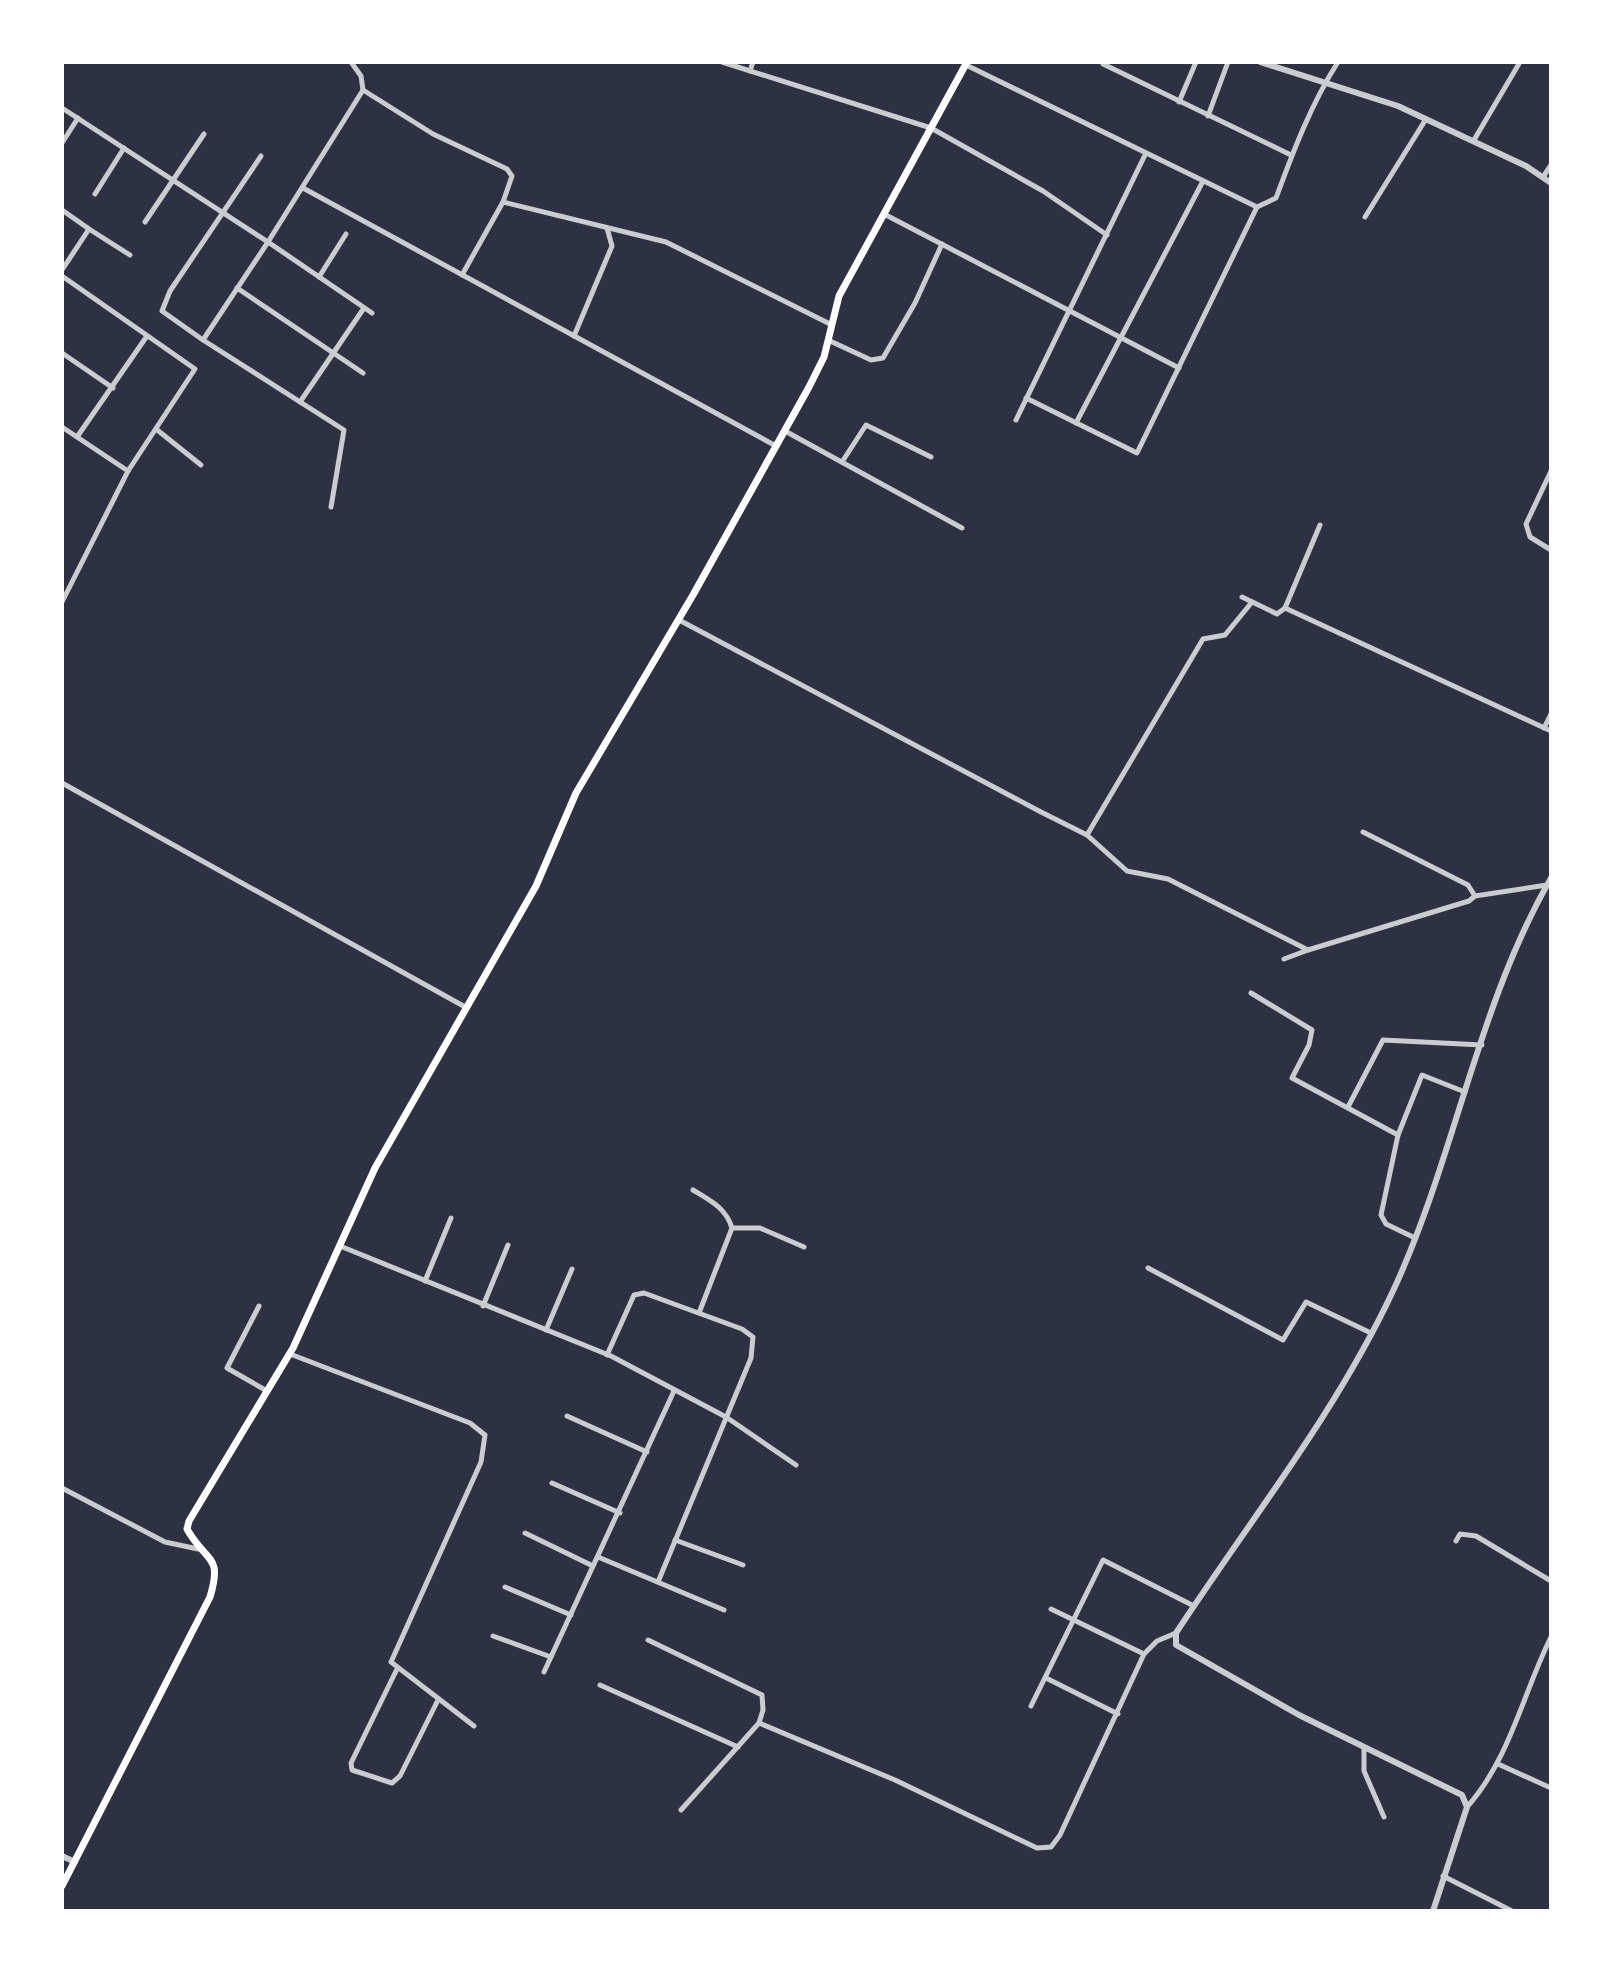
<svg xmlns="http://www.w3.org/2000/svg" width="1613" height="1973" viewBox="0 0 1613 1973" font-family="'Libre Baskerville',serif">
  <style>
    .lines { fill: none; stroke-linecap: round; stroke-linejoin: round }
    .minor { stroke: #caccd0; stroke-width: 5 }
    .tertiary { stroke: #caccd0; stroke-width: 6 }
    .secondary { stroke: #fff; stroke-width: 7 }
  </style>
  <rect width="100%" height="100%" fill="#2d3142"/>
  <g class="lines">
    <g class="minor">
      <path d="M 722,62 L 931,128 L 1043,191 L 1107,235"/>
      <path d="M 1103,64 L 1291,155"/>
      <path d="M 966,65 L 1257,207 L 1276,198 C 1293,152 1311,104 1338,62"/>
      <path d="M 750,71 L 753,62"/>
      <path d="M 363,90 L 433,134 L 507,169 L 512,176 L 503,202 L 462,275"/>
      <path d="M 1179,102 L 1196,62"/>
      <path d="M 62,108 L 268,242 L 363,90 L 361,76 L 351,62"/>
      <path d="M 1208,116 L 1228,62"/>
      <path d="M 1474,140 L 1520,62"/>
      <path d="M 62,143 L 78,118"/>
      <path d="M 1543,177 L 1551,165"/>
      <path d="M 303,188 L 776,446"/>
      <path d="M 95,194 L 124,148"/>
      <path d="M 503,202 L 666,242 L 830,324"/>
      <path d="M 62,210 L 89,229 L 62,270"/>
      <path d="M 884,214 L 1179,368"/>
      <path d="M 1365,217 L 1426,119"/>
      <path d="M 145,222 L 204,134"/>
      <path d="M 89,229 L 130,255"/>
      <path d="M 62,276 L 195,369 L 128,471 L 62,602"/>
      <path d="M 319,277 L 346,234"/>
      <path d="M 237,288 L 363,373"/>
      <path d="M 574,336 L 612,246 L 607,228"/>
      <path d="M 203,340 L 162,311 L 170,291 L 261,156"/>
      <path d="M 828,340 L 871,360 L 883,358 L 915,303 L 942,244"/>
      <path d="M 62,353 L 113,388"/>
      <path d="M 1026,398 L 1137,453 L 1257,207"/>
      <path d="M 300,402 L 364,308"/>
      <path d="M 1016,420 L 1145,155"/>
      <path d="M 1076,423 L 1202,183"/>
      <path d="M 62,427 L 128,471"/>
      <path d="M 156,429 L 201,465"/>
      <path d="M 785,431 L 962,528"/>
      <path d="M 77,437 L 147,336"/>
      <path d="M 842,462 L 866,425 L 931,457"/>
      <path d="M 1551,471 L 1526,524 L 1530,537 L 1551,550"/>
      <path d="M 331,507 L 344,430 L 203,340 L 268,242 L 372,313"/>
      <path d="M 1242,597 L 1277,614 L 1285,608 L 1320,525"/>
      <path d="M 1285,608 L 1551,731"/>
      <path d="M 679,620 L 1041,812 L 1087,835 L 1127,871 L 1168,879 L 1308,950 L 1284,959"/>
      <path d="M 1544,728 L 1551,714"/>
      <path d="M 62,783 L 467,1008"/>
      <path d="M 1363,832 L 1468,885 L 1475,896"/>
      <path d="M 1087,835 L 1203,639 L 1225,635 L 1252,602"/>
      <path d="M 1308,950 L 1469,901 L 1475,896 L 1547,885"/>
      <path d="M 1251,993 L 1312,1030 L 1309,1045 L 1292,1078 L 1398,1135"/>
      <path d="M 1348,1107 L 1383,1040 L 1482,1045"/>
      <path d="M 693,1190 C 711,1201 726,1208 732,1228"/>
      <path d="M 1413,1237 L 1386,1224 L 1381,1215 L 1398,1135 L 1422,1075 L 1465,1092"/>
      <path d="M 340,1246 L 611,1356 L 726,1417 L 796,1465"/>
      <path d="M 1148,1268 L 1283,1340 L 1306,1302 L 1371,1333"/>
      <path d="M 425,1281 L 451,1218"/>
      <path d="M 259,1306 L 227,1368 L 267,1391"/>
      <path d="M 483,1306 L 508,1245"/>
      <path d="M 699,1313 L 732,1228 L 760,1228 L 804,1247"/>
      <path d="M 546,1330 L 572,1269"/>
      <path d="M 290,1354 L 470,1423 L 485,1435 L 481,1462 L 391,1662 L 474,1726"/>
      <path d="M 607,1355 L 634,1295 L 644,1293 L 742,1329 L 753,1337 L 751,1358 L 658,1582"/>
      <path d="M 567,1416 L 647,1452"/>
      <path d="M 552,1483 L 620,1513"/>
      <path d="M 62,1488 L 165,1542 L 198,1549"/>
      <path d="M 525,1533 L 593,1566"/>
      <path d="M 675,1540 L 743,1565"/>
      <path d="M 1456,1541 L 1460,1534 L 1476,1536 L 1551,1581"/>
      <path d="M 598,1557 L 724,1610"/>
      <path d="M 505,1587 L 571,1615"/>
      <path d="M 1051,1609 L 1144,1654"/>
      <path d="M 493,1636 L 551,1657"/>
      <path d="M 648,1640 L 762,1695 L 763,1710 L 759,1723"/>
      <path d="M 397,1669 L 351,1763 L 352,1770 L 392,1783 L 400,1776 L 438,1700"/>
      <path d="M 544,1672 L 674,1391"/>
      <path d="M 1046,1678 L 1118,1714"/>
      <path d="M 600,1685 L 738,1747"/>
      <path d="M 1031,1706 L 1103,1560 L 1194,1606"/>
      <path d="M 1364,1748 L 1364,1771 L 1384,1817"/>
      <path d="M 1498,1764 L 1551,1788"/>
      <path d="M 1467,1807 C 1510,1759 1523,1693 1551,1637"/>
      <path d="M 681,1810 L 759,1723 L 895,1780 L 1037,1848 L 1051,1847 L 1060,1835 L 1144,1654 L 1157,1641 L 1176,1633"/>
      <path d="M 1443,1876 L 1512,1911"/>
    </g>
    <g class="tertiary">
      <path d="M 1260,62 L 1398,106 L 1526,166 L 1551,183"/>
      <path d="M 62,1856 L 75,1862"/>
      <path d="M 1433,1911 L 1467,1807 L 1462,1795 L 1299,1715 L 1176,1645 L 1176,1633 C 1250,1520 1336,1413 1393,1291 C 1455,1158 1477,1006 1551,878"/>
    </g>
    <path class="secondary" d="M 62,1886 L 210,1597 C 223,1554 206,1563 187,1529 L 189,1521 L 293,1348 L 375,1168 L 536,886 L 576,793 L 693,595 L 809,387 L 824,357 L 839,296 L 967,62"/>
  </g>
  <rect width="1613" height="1973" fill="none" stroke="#ffffff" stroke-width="128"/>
</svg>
